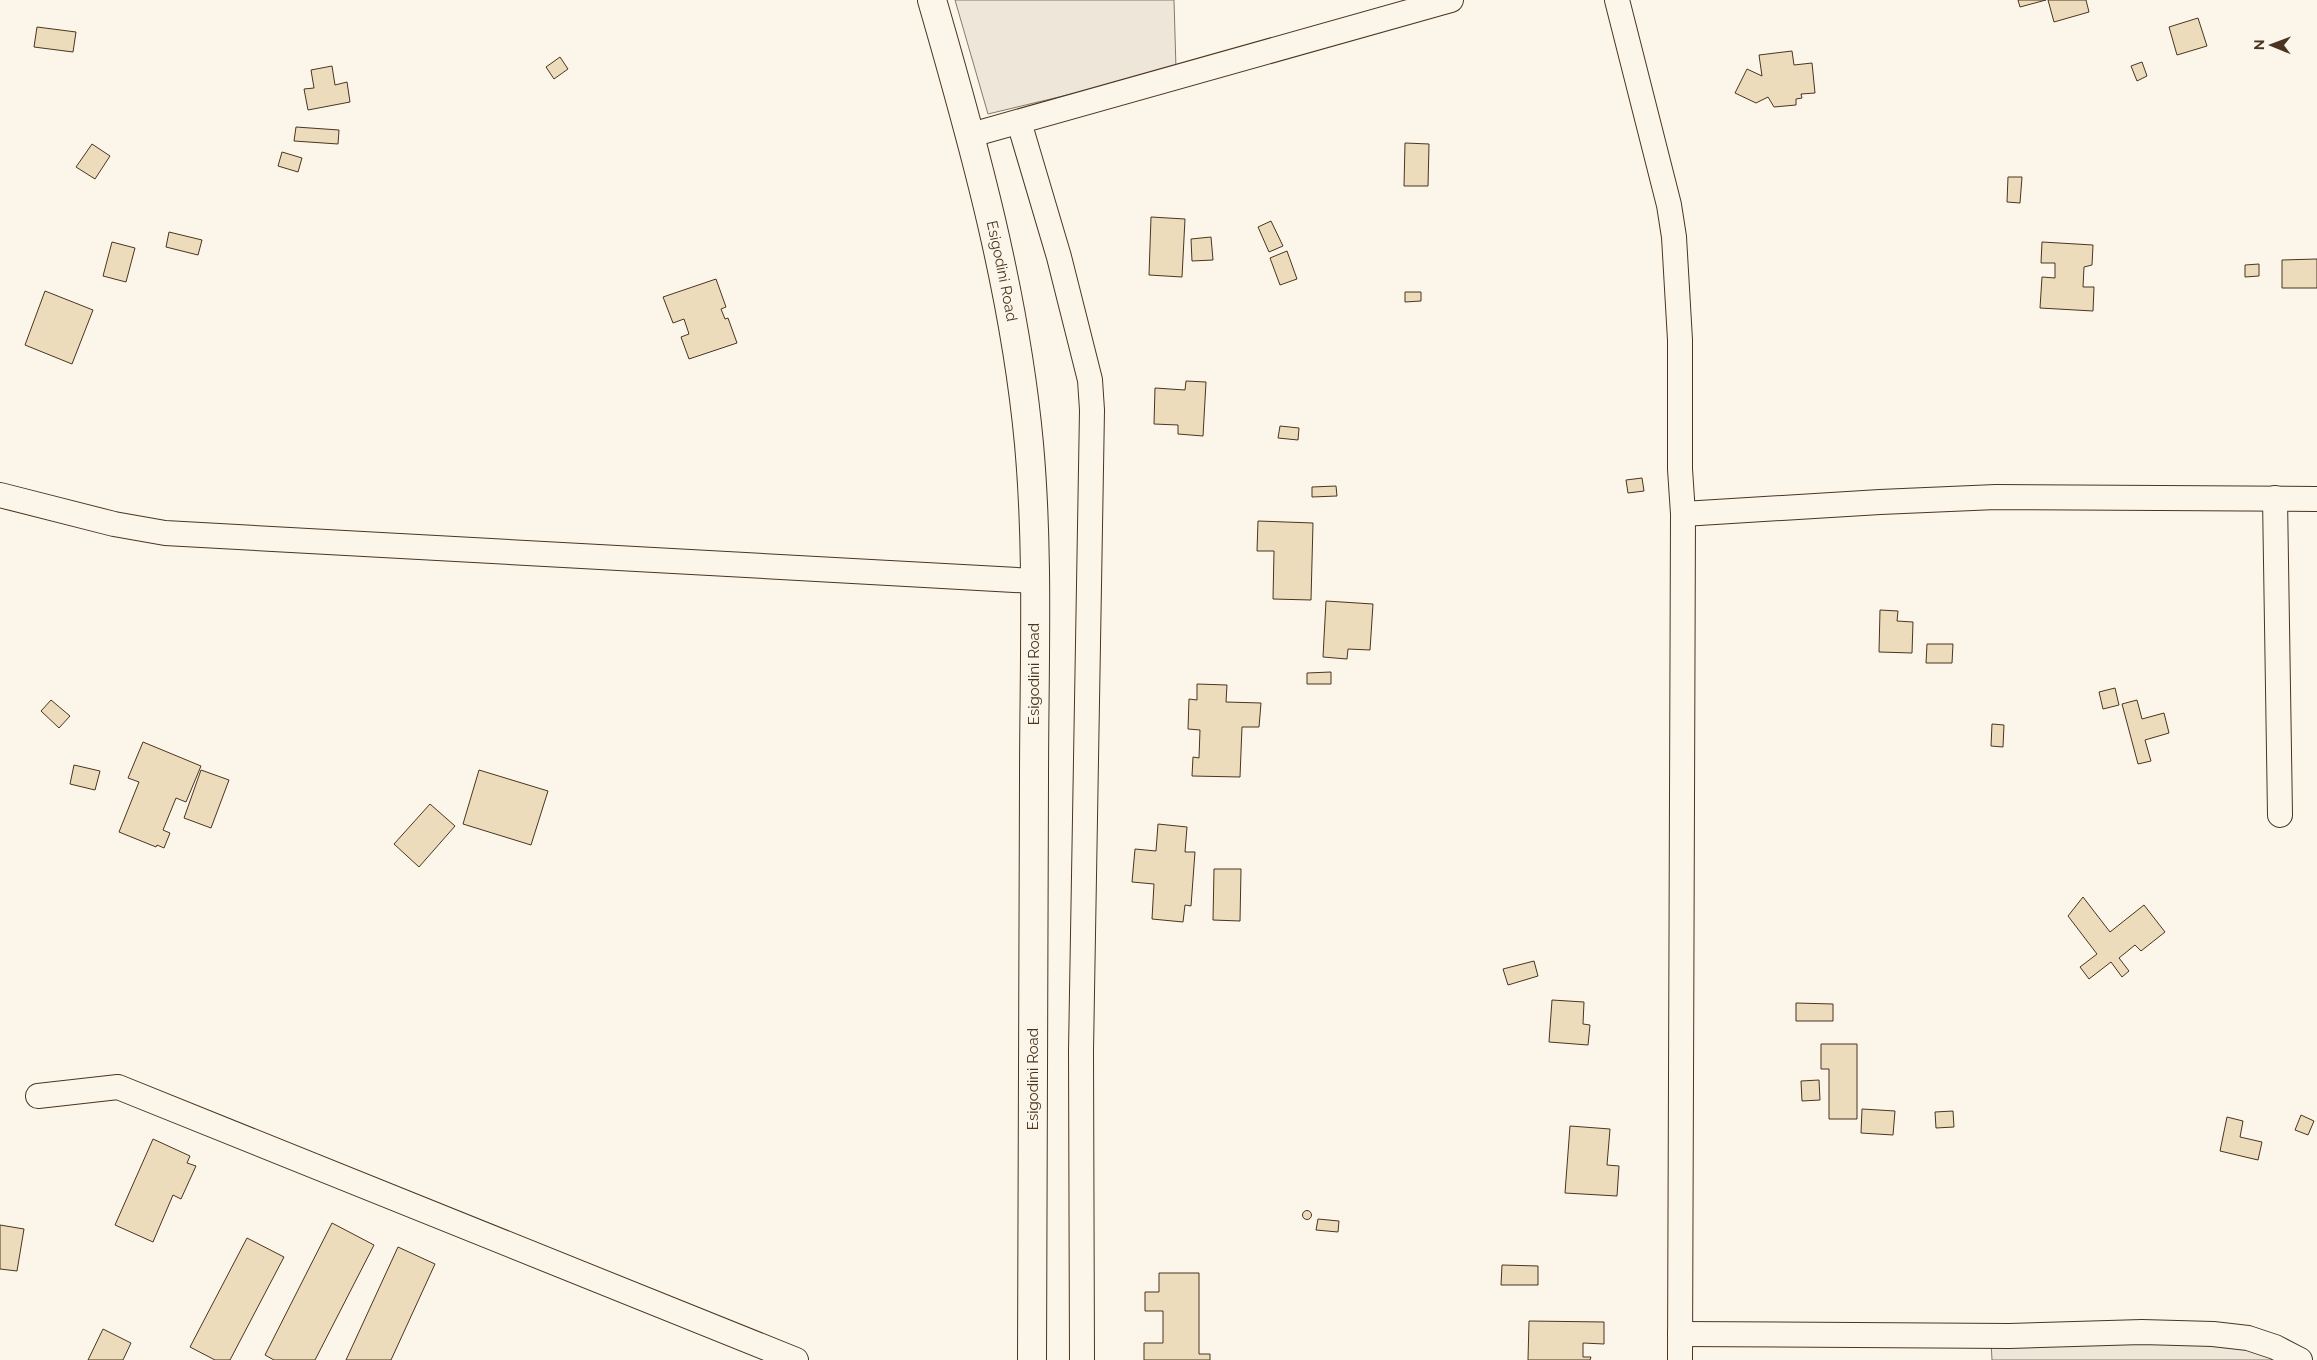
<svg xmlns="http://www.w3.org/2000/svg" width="2317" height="1360" viewBox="0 0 2317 1360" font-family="Raleway,sans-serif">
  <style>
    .green { fill: #ede6d9; stroke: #887966 }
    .building { fill: #ecdcbc; stroke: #4a3520 }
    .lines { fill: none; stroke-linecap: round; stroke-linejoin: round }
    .minor-casing { stroke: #4a3520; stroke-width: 26 }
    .major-casing { stroke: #4a3520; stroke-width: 30 }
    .minor { stroke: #fbf6e9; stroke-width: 24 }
    .major { stroke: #fbf6e9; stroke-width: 28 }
    .labels { text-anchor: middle; stroke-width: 4; stroke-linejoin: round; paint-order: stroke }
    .street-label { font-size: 15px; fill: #4a3520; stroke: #fbf6e9 }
  </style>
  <rect width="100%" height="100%" fill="#fbf6e9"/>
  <g class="green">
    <path d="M 955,0 L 1174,0 L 1176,69 L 988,114 Z"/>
    <path d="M 2212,1339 L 2288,1360 L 1992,1360 L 1991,1342 Z"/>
  </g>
  <g class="building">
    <path d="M 2018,0 L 2046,0 L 2020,7 Z"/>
    <path d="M 2048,0 L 2086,0 L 2089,12 L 2054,22 Z"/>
    <path d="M 2198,18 L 2207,46 L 2177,55 L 2169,27 Z"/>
    <path d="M 37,27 L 76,32 L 73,52 L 34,47 Z"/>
    <path d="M 1792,51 L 1794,65 L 1812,63 L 1815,93 L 1801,94 L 1802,98 L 1796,99 L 1796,105 L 1774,107 L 1768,97 L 1756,103 L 1735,93 L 1747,69 L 1762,76 L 1759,55 Z"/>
    <path d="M 560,57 L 568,69 L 554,79 L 546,67 Z"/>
    <path d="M 2142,62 L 2147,76 L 2137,81 L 2131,66 Z"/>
    <path d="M 332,66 L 335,85 L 347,82 L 350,102 L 308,110 L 304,89 L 314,88 L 311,70 Z"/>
    <path d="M 296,127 L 339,130 L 338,144 L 294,141 Z"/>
    <path d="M 1405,143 L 1429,144 L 1428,186 L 1404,186 Z"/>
    <path d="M 92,144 L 110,156 L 95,179 L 76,167 Z"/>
    <path d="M 282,152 L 302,158 L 298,172 L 278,166 Z"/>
    <path d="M 2008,177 L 2022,177 L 2020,203 L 2007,202 Z"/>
    <path d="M 1151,217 L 1185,219 L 1182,277 L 1149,275 Z"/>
    <path d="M 1271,221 L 1283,246 L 1269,252 L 1258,227 Z"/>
    <path d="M 169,232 L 202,240 L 198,255 L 166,247 Z"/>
    <path d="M 1211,237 L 1213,260 L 1192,261 L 1191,239 Z"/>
    <path d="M 112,242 L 135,248 L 126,282 L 103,276 Z"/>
    <path d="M 2042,242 L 2093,245 L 2092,265 L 2084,267 L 2083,287 L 2094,287 L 2093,311 L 2040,308 L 2042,277 L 2055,278 L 2055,263 L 2041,263 Z"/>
    <path d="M 1287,251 L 1297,279 L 1280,285 L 1270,258 Z"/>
    <path d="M 2317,259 L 2317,288 L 2282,288 L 2282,260 Z"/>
    <path d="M 2259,264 L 2259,276 L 2245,277 L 2245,265 Z"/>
    <path d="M 716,279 L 726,307 L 721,309 L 725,319 L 728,318 L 737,343 L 689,359 L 681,337 L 689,334 L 684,319 L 673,323 L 663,297 Z"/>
    <path d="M 45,291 L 93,310 L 72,364 L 25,345 Z"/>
    <path d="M 1405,292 L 1421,292 L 1421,301 L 1405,302 Z"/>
    <path d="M 1186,381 L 1206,382 L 1203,436 L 1178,434 L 1178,425 L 1154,424 L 1155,388 L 1185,390 Z"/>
    <path d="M 1280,426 L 1299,428 L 1298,440 L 1278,438 Z"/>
    <path d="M 1642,478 L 1644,491 L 1628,493 L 1626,480 Z"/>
    <path d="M 1336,486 L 1337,496 L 1312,497 L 1312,487 Z"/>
    <path d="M 1258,521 L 1313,523 L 1311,600 L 1273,599 L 1274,551 L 1257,551 Z"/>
    <path d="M 1326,601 L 1373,604 L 1370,650 L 1348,649 L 1347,659 L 1323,657 Z"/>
    <path d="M 1880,610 L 1898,611 L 1897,621 L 1913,622 L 1912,653 L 1879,652 Z"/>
    <path d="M 1927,644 L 1953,644 L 1952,663 L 1926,663 Z"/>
    <path d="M 1331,672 L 1331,684 L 1307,684 L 1307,673 Z"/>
    <path d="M 1197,684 L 1227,685 L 1226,702 L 1261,703 L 1259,727 L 1242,727 L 1240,777 L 1192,776 L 1193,757 L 1199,758 L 1200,730 L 1188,729 L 1189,699 L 1197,700 Z"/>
    <path d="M 2115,688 L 2119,705 L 2103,709 L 2099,692 Z"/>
    <path d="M 51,700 L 70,716 L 59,728 L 41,711 Z"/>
    <path d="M 2137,700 L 2142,719 L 2164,713 L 2169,733 L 2145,740 L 2151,761 L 2138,764 L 2122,704 Z"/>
    <path d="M 1992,724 L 2004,725 L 2003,747 L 1991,746 Z"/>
    <path d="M 143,742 L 201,766 L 186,802 L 176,798 L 163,830 L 170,833 L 164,848 L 157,845 L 156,847 L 119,832 L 139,782 L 128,778 Z"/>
    <path d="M 74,765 L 100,771 L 95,790 L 70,784 Z"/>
    <path d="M 201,770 L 229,780 L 211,828 L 184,818 Z"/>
    <path d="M 479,770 L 548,791 L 531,845 L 463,824 Z"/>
    <path d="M 430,804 L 455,826 L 419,867 L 394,844 Z"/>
    <path d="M 1158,824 L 1187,827 L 1185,852 L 1195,852 L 1191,906 L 1185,905 L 1183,922 L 1152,919 L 1154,884 L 1132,882 L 1135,849 L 1156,851 Z"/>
    <path d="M 1214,869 L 1241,869 L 1240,921 L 1213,920 Z"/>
    <path d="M 2083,897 L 2110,932 L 2144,905 L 2165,932 L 2141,951 L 2135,945 L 2119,958 L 2129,971 L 2122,977 L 2111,962 L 2089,979 L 2080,967 L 2097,954 L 2068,916 Z"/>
    <path d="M 1534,961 L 1538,976 L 1508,985 L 1503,969 Z"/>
    <path d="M 1552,1000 L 1584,1002 L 1583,1024 L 1590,1025 L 1588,1045 L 1549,1042 Z"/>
    <path d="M 1796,1003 L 1833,1004 L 1833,1021 L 1796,1021 Z"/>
    <path d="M 1821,1044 L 1857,1044 L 1857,1119 L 1829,1119 L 1829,1069 L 1821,1069 Z"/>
    <path d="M 1819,1080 L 1820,1100 L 1802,1101 L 1801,1081 Z"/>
    <path d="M 1862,1109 L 1895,1111 L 1893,1135 L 1861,1133 Z"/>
    <path d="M 1953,1111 L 1954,1127 L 1936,1128 L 1935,1112 Z"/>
    <path d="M 2301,1115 L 2314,1121 L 2308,1135 L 2295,1130 Z"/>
    <path d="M 2227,1117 L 2243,1121 L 2240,1137 L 2262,1142 L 2258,1160 L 2220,1151 Z"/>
    <path d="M 1570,1126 L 1610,1129 L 1607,1165 L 1619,1166 L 1617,1196 L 1565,1193 Z"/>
    <path d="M 153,1139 L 190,1156 L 187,1163 L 196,1166 L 181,1199 L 173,1195 L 153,1242 L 115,1225 Z"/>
    <circle cx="1307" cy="1215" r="4.5"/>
    <path d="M 1318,1219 L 1339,1221 L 1338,1232 L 1316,1230 Z"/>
    <path d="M 332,1223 L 374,1245 L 315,1360 L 274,1360 L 265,1355 Z"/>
    <path d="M 0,1225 L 24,1229 L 17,1271 L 0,1269 Z"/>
    <path d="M 247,1238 L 284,1257 L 230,1360 L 215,1360 L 190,1347 Z"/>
    <path d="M 398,1247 L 435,1264 L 391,1360 L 346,1360 Z"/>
    <path d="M 1502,1265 L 1538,1266 L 1538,1285 L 1501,1285 Z"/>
    <path d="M 1159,1273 L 1199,1273 L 1199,1354 L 1210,1354 L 1210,1360 L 1144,1360 L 1144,1343 L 1163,1343 L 1163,1311 L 1145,1311 L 1145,1292 L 1159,1292 Z"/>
    <path d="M 1529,1321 L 1604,1322 L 1604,1344 L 1583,1343 L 1583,1357 L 1591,1357 L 1590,1360 L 1528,1360 Z"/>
    <path d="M 103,1329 L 131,1343 L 123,1360 L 88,1360 Z"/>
  </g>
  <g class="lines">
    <g class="minor-casing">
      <g id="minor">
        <path d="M 1617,0 L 1669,205 L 1674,237 L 1680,340 L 1680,469 L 1683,514 L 1680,1360"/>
        <path d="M 1019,122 L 1059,257 L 1090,380 L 1092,410 L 1081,1051 L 1082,1360"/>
        <path d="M 971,135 L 1451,0"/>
        <path d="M 0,495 L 114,524 L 165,533 L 1034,581"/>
        <path d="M 2275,498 L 2280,815"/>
        <path d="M 1683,514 L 1880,502 L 1996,497 L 2317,499"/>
        <path d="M 38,1096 L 118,1087 L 796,1360"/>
        <path d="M 1680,1334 L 2009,1336 L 2142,1332 L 2213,1334 L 2248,1338 L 2275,1347 L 2300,1360"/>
      </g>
    </g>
    <g class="major-casing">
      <g id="major">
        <path id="s1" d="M 932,0 C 974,145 1015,293 1029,444 C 1039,555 1034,669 1034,781 C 1034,974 1033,1167 1032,1360"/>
      </g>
    </g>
    <use href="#minor" class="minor"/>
    <use href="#major" class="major"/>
  </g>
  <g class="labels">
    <g class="street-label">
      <text dy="5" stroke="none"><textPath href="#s1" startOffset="280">Esigodini Road</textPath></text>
      <text transform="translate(1034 674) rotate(-90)" y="5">Esigodini Road</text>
      <text transform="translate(1033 1079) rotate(-90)" y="5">Esigodini Road</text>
    </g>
  </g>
  <g transform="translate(2272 45) rotate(271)" stroke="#fbf6e9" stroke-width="4" paint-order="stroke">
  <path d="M0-4L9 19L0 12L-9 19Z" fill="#4a3520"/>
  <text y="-8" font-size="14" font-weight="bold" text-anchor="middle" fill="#4a3520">N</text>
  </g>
</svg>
